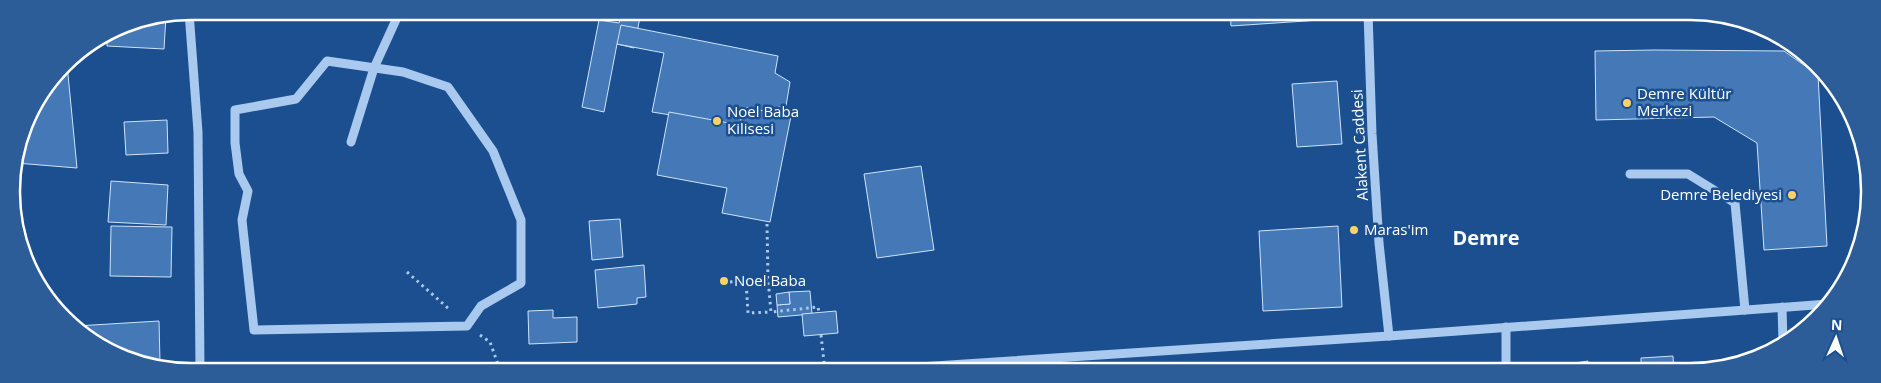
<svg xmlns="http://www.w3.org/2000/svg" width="1881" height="383" viewBox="0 0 1881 383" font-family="'Open Sans',sans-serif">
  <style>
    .building { fill: #4478b7; stroke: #cfe3fa }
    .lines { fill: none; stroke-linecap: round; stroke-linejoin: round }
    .path { stroke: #a9c9ee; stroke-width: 3; stroke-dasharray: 2.5 4; stroke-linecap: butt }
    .minor { stroke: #a9c9ee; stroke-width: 9 }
    .poi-dot { fill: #ffd166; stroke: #1b4f8f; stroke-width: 2 }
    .labels { text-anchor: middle; stroke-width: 5; stroke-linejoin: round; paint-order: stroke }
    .poi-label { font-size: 15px; fill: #fff; stroke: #1b4f8f; text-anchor: start }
    .street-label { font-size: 15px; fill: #fff; stroke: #1b4f8f }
    .district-label { font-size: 20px; font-weight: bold; fill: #fff; stroke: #1b4f8f }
    .rim { fill: none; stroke: #fff; stroke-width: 2.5 }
  </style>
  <rect width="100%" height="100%" fill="#1b4f8f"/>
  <g class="building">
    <path d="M 622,12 L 641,12 L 634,48 L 617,44 L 604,112 L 582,107 L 599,20 L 619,23 Z"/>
    <path d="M 1230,12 L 1334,12 L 1335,19 L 1231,26 Z"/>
    <path d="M 166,16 L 164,49 L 107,46 L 107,35 L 123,25 Z"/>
    <path d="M 621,25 L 778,56 L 775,73 L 790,82 L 786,106 L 767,109 L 767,111 L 772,114 L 775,119 L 774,125 L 769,130 L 763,130 L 768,135 L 771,140 L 770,146 L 766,151 L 759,151 L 758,157 L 763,160 L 766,166 L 765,172 L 760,176 L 754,177 L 752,189 L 666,172 L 677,116 L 652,112 L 664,53 L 617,44 Z"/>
    <path d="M 1654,50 L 1784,51 L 1818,75 L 1827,246 L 1764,250 L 1757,143 L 1714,117 L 1596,120 L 1595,51 Z"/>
    <path d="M 64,64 L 67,64 L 77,168 L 16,163 L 25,122 Z"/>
    <path d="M 1337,81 L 1342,144 L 1297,147 L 1292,84 Z"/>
    <path d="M 743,107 L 791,116 L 770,222 L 722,213 L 727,188 L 657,175 L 669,112 L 740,125 Z"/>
    <path d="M 167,120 L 168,153 L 126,155 L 124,122 Z"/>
    <path d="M 921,166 L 934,250 L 877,258 L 864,174 Z"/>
    <path d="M 111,181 L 168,185 L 166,225 L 108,222 Z"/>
    <path d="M 620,219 L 623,257 L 592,260 L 589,221 Z"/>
    <path d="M 111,226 L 172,227 L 171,277 L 110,276 Z"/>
    <path d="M 1338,226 L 1342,307 L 1263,311 L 1259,231 Z"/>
    <path d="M 644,265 L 646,297 L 637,298 L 637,304 L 598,308 L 595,270 Z"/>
    <path d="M 810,291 L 812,314 L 778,317 L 777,305 L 790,304 L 789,292 Z"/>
    <path d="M 789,292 L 790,304 L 777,305 L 776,294 Z"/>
    <path d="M 553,310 L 553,318 L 577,317 L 577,342 L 529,344 L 528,311 Z"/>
    <path d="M 836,311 L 838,333 L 804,336 L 802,314 Z"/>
    <path d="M 159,321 L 160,362 L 144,363 L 112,353 L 76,326 Z"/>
    <path d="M 1673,356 L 1674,371 L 1641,371 L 1641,358 Z"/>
    <path d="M 1588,361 L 1588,371 L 1548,371 L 1548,367 Z"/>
    <path d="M 1321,364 L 1321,371 L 1292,371 L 1292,368 Z"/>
  </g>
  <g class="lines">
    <g class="path">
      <path d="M 767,224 L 768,279 L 771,312 L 818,307 L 819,313"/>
      <path d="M 407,272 L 449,309"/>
      <path d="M 746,281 L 768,279"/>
      <path d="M 730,282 L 746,281 L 748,313 L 771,312"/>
      <path d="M 480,335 L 490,342 L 500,370"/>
      <path d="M 821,335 L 825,371"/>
    </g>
    <g class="minor">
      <path d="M 189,12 L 198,132 L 200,370"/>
      <path d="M 1368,12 L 1372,134 L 1379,243 L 1389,336"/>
      <path d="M 327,61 L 403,72 L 448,87 L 493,151 L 521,220 L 521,283 L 481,306 L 467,326 L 254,330 L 242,220 L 248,191 L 239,174 L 235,143 L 235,110 L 296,99 Z"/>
      <path d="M 351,142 L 374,68 L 400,11"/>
      <path d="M 1630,174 L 1688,174 L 1735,203 L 1745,310"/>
      <path d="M 1782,307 L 1783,343"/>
      <path d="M 1506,327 L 1506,371"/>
      <path d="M 858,371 L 1389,336 L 1828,304"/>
    </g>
  </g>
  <g class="poi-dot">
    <circle cx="1627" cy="103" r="5"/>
    <circle cx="717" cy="121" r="5"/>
    <circle cx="1792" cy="195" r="5"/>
    <circle cx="1354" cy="230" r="5"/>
    <circle cx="724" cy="281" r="5"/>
  </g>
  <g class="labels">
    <g class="poi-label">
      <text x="1637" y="99">Demre Kültür<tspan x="1637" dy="17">Merkezi</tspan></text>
      <text x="727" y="117">Noel Baba<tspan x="727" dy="17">Kilisesi</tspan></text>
      <text x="1782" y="200" text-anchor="end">Demre Belediyesi</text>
      <text x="1364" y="235">Maras'im</text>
      <text x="734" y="286">Noel Baba</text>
    </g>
    <g class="street-label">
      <text transform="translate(1360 145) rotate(-93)" y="5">Alakent Caddesi</text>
    </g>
    <g class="district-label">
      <text x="1486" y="245">Demre</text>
    </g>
  </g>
  <path d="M0 0H1881V383H0ZM191 20H1690A171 171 0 0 1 1861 191V192A171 171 0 0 1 1690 363H191A171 171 0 0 1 20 192V191A171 171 0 0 1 191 20Z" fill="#2d5d98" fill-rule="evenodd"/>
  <path class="rim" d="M191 20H1690A171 171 0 0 1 1861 191V192A171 171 0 0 1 1690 363H191A171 171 0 0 1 20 192V191A171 171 0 0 1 191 20Z"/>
  <g transform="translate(1836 338) rotate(3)" stroke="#1b4f8f" stroke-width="4" paint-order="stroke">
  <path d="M0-4L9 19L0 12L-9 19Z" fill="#ffffff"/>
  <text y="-8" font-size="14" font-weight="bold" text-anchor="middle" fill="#ffffff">N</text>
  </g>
</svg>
